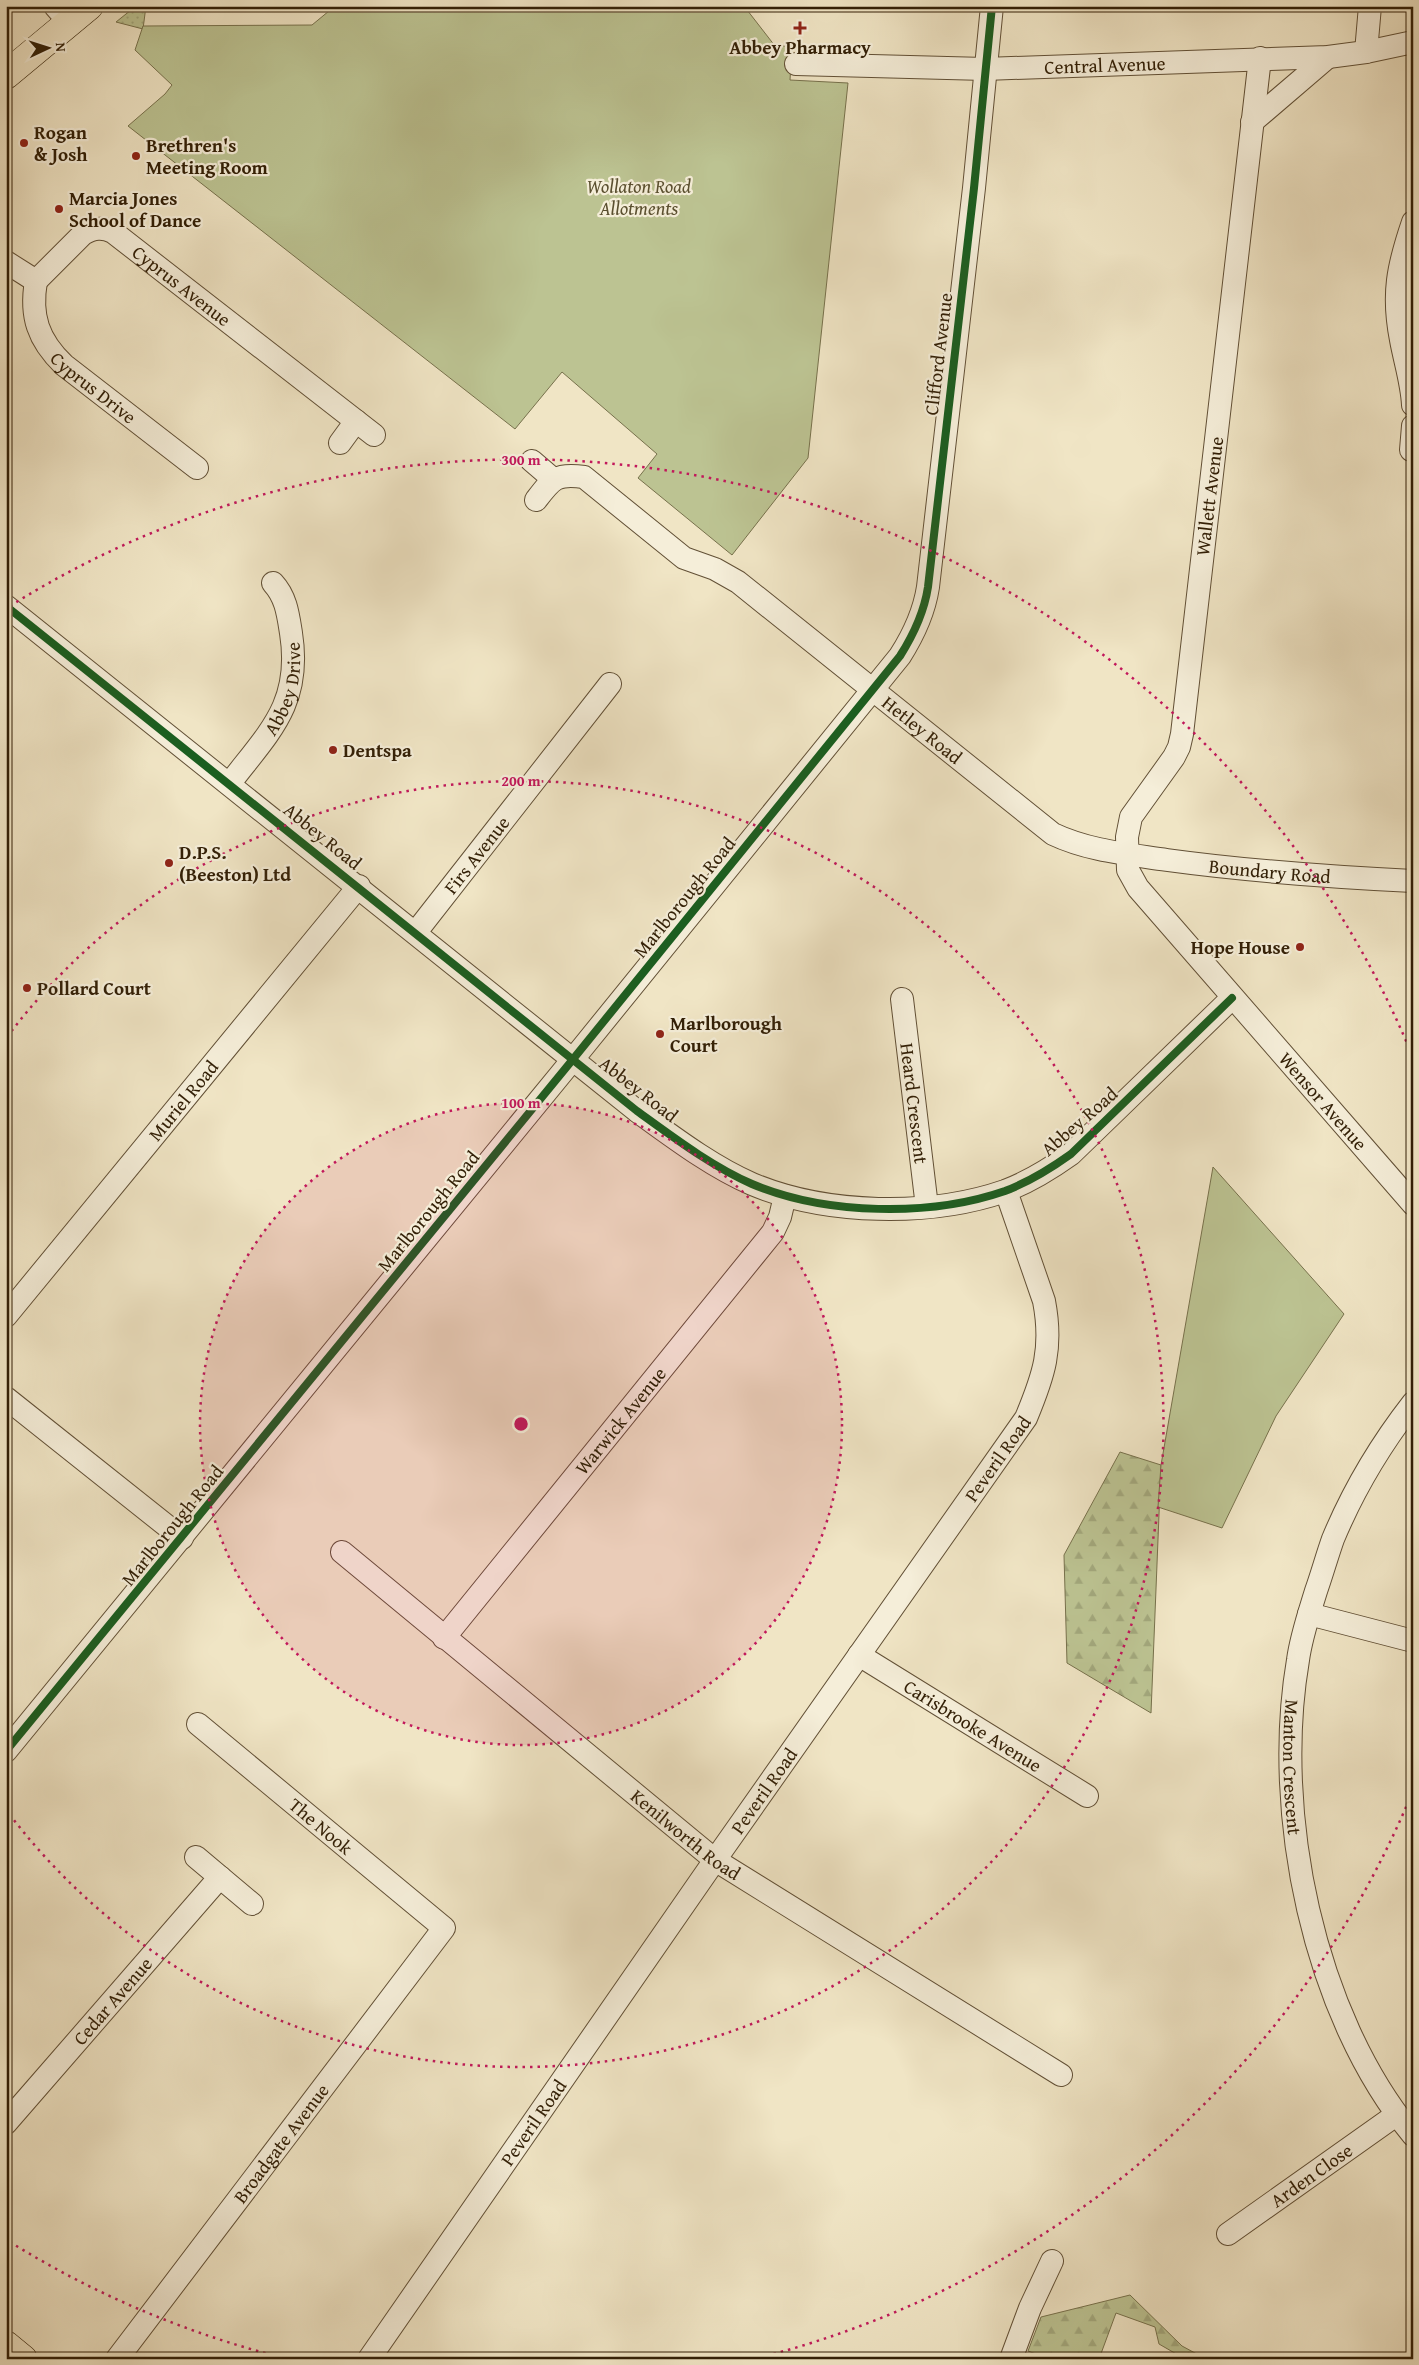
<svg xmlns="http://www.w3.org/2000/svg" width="1419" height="2365" viewBox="0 0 1419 2365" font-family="'Gentium Book Plus',serif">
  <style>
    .grass { fill: url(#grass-dots); stroke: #77714c }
    .forest { fill: url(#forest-firs); stroke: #77714c }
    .garden { fill: #bcc392; stroke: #77714c }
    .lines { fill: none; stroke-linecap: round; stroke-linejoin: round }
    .minor-casing { stroke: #625036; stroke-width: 24 }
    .major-casing { stroke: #321f06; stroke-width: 29 }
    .minor { stroke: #f5eed9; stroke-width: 22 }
    .major { stroke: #f0e5c5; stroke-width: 28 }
    .cycleway-casing { stroke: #f5eed9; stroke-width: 11 }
    .cycleway { stroke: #1b5e20; stroke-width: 8 }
    .ring { fill: none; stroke: #c2185b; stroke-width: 2.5; stroke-dasharray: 2.5 5 }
    .poi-dot { fill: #8f2418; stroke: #f5eed9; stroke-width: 2 }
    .labels { text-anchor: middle; stroke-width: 4.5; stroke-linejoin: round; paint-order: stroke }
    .poi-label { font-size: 19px; font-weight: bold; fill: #321f06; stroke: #f5eed9; text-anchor: start }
    .street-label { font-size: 19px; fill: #321f06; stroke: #f5eed9 }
    .park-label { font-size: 19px; font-style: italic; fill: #5b5030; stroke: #f5eed9 }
    .centre { fill: #c2185b; stroke: #f5eed9; stroke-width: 2.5 }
    .ring-label { font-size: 15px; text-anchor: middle; font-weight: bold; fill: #c2185b; stroke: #f5eed9; stroke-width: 4.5; stroke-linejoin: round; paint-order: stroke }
  </style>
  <defs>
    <pattern id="grass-dots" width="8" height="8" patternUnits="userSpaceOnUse" patternTransform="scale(1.25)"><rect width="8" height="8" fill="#bcc392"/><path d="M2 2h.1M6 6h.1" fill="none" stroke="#a2a77c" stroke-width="1.8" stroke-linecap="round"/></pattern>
    <pattern id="forest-firs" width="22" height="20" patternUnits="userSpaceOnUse" patternTransform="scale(1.25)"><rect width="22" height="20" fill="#bcc392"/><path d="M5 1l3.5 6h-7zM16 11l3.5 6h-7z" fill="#a2a77c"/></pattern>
  </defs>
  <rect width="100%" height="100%" fill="#f0e5c5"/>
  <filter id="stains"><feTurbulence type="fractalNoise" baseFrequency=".004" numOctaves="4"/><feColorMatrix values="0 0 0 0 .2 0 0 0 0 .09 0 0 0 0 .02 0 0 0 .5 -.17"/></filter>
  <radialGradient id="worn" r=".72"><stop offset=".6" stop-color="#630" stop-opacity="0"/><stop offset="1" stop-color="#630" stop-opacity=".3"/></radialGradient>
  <path class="grass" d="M 136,6 L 146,6 L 143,29 L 116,22 Z"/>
  <g class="forest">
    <path d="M 1120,1452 L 1161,1465 L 1151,1713 L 1067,1663 L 1064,1555 Z"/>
    <path d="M 1130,2295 L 1182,2346 L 1206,2359 L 1185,2359 L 1159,2344 L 1155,2327 L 1116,2313 L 1099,2359 L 1049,2359 L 1028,2351 L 1041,2317 Z"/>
  </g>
  <g class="garden">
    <path d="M 335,6 L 744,6 L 775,46 L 792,46 L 790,80 L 848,83 L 808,458 L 732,555 L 638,478 L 657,454 L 562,372 L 515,429 L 128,126 L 165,94 L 172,85 L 135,50 L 143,26 L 312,25 Z"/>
    <path d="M 1213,1167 L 1344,1314 L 1276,1416 L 1222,1528 L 1158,1507 L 1161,1465 Z"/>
  </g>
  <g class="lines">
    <g class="minor-casing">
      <g id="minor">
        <path d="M 55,6 L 69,22"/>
        <path d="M 1366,52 L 1370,6"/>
        <path id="s1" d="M 1260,58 L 1182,734 L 1179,747 L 1174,757 L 1131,817 L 1127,837 L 1128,870 L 1138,888 L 1413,1204"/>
        <path id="s2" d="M 796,64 L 985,69 L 1328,57 L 1366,52 L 1413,42"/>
        <path d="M 1252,122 L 1328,57"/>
        <path d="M 1413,222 C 1398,266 1392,294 1401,340 C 1405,362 1412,383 1413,405"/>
        <path d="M 6,262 L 36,281"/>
        <path id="s3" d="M 36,281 L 83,234 C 94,228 102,227 113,232 L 374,435"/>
        <path id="s4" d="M 36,281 C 30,316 38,340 64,365 L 197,468"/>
        <path d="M 340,443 L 356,421"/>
        <path d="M 1411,450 L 1413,426"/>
        <path d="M 532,461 L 553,479"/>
        <path id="s5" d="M 536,500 C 552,479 556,473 584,477 L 684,558 L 715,569 L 738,582 L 1053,834 C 1089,851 1128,854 1167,860 C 1248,871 1331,877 1413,881"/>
        <path d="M 6,606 L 637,1111 C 673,1137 711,1166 752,1184 C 826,1215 930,1217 1005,1191 C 1029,1182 1050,1169 1071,1154 L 1232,998"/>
        <path id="s6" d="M 230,783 C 270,731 302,703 291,633 C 288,614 286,597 273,583"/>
        <path id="s7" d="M 416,932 L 610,684"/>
        <path id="s8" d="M 902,999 L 927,1207"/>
        <path id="s9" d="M 6,1316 L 359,886"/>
        <path d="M 6,1398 L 182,1538"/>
        <path id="s10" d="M 1413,1403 C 1381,1444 1353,1491 1333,1539 C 1327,1556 1322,1574 1316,1591 C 1309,1614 1301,1637 1298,1660 C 1272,1812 1313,2015 1413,2135"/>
        <path id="s11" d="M 342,1552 L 715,1860 L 1061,2075"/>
        <path d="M 1309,1614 L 1413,1641"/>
        <path id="s12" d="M 444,1638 L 773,1232 L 780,1217 L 785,1196"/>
        <path id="s13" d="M 859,1655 L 1087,1796"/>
        <path d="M 6,1751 L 574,1058 L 900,656 C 914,634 924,613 928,587 L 974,188 L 992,6"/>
        <path d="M 196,1857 L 252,1904"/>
        <path id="s14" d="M 6,2123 L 220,1877"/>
        <path id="s15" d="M 1228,2234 L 1396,2115"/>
        <path id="s16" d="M 117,2359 L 444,1928 L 198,1724"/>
        <path id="s17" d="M 369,2359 L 715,1860 L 1026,1418 C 1044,1375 1053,1348 1044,1301 L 1006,1191"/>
        <path d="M 1011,2359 L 1030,2308 L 1052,2261"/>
      </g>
    </g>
    <g class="major-casing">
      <g id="major">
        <path d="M 6,75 L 89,6"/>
        <path d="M 6,2345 L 23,2359"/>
      </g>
    </g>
    <use href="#minor" class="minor"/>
    <use href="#major" class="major"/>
    <g class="cycleway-casing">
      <g id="cycleway">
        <path d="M 6,606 L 637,1111 C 673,1137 711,1166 752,1184 C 826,1215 930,1217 1005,1191 C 1029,1182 1050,1169 1071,1154 L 1232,998"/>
        <path d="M 6,1751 L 574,1058 L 900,656 C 914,634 924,613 928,587 L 974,188 L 992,6"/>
      </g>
    </g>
    <use href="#cycleway" class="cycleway"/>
  </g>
  <circle cx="521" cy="1424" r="321" fill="#c2185b" fill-opacity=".12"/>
  <g class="ring">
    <circle cx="521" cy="1424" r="321"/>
    <path d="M7 1037A643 643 0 1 1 7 1811"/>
    <path d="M1412 1793A964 964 0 0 1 762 2357M280 2357A964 964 0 0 1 10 2242M10 606A964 964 0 0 1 1412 1055"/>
  </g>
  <g class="poi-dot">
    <path d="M797.5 20.5h5v5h5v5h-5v5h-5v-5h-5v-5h5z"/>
    <circle cx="24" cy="143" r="5"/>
    <circle cx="136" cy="156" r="5"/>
    <circle cx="59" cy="209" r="5"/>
    <circle cx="333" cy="750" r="5"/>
    <circle cx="169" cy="863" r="5"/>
    <circle cx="1300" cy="947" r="5"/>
    <circle cx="27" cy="988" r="5"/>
    <circle cx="660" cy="1034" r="5"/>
  </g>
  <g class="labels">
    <g class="poi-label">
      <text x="800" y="54" text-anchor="middle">Abbey Pharmacy</text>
      <text x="34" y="139">Rogan<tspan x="34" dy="22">&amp; Josh</tspan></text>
      <text x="146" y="152">Brethren's<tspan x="146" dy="22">Meeting Room</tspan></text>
      <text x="69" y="205">Marcia Jones<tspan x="69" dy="22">School of Dance</tspan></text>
      <text x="343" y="757">Dentspa</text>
      <text x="179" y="859">D.P.S.<tspan x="179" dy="22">(Beeston) Ltd</tspan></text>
      <text x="1290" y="954" text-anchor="end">Hope House</text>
      <text x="37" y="995">Pollard Court</text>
      <text x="670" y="1030">Marlborough<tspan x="670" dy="22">Court</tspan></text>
    </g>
    <g class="street-label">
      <text dy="7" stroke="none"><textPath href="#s2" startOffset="309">Central Avenue</textPath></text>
      <text dy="7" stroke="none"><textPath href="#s3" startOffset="185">Cyprus Avenue</textPath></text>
      <text transform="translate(938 354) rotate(-83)" y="7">Clifford Avenue</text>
      <text dy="7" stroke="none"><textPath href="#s4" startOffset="130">Cyprus Drive</textPath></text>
      <text transform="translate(1209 496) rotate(-83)" y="7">Wallett Avenue</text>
      <text dy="7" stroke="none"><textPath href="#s6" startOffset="111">Abbey Drive</textPath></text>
      <text dy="7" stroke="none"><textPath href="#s5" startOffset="482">Hetley Road</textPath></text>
      <text transform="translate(323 836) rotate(39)" y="7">Abbey Road</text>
      <text dy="7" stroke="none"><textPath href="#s7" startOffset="98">Firs Avenue</textPath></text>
      <text dy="7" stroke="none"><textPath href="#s5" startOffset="870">Boundary Road</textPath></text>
      <text transform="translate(684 897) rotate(-51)" y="7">Marlborough Road</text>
      <text transform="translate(639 1089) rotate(38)" y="7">Abbey Road</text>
      <text dy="7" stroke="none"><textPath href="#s9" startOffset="279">Muriel Road</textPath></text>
      <text dy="7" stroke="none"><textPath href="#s1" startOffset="1135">Wensor Avenue</textPath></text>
      <text dy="7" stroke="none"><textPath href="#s8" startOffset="105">Heard Crescent</textPath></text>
      <text transform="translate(1079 1121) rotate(-41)" y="7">Abbey Road</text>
      <text transform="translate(428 1211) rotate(-51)" y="7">Marlborough Road</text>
      <text dy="7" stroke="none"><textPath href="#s12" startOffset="280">Warwick Avenue</textPath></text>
      <text dy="7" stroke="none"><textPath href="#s17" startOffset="1098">Peveril Road</textPath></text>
      <text transform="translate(172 1525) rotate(-51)" y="7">Marlborough Road</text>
      <text dy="7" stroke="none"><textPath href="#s13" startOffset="134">Carisbrooke Avenue</textPath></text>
      <text dy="7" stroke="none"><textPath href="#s10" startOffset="392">Manton Crescent</textPath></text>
      <text dy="7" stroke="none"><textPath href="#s17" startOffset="692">Peveril Road</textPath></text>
      <text transform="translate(321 1826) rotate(40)" y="7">The Nook</text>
      <text dy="7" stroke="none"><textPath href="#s11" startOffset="445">Kenilworth Road</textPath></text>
      <text dy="7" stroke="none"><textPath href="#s14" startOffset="162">Cedar Avenue</textPath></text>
      <text dy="7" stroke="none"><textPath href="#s17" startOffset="288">Peveril Road</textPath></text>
      <text dy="7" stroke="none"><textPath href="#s16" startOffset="271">Broadgate Avenue</textPath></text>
      <text dy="7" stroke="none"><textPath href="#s15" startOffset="102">Arden Close</textPath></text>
    </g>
    <g class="park-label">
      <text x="639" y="193">Wollaton Road<tspan x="639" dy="22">Allotments</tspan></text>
    </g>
  </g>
  <circle cx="521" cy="1424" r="8" class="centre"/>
  <g class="ring-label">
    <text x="521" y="465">300 m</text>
    <text x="521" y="786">200 m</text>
    <text x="521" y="1108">100 m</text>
  </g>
  <rect width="1419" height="2365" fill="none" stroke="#f0e5c5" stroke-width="25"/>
  <rect x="8" y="8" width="1404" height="2350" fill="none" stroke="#321f06" stroke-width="2.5"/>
  <rect x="12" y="12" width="1394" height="2340" fill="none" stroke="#321f06"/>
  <g transform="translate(48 48) rotate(86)" stroke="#f5eed9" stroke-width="4" paint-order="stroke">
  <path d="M0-4L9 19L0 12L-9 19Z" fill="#321f06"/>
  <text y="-8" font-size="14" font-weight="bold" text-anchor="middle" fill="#321f06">N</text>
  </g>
  <rect width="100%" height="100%" filter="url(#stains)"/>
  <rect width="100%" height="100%" fill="url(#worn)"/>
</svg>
